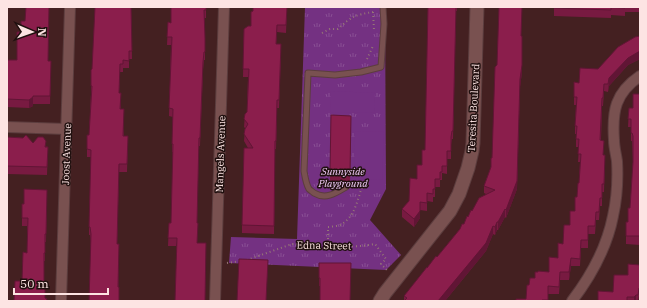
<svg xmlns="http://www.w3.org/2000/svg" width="647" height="308" viewBox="0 0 647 308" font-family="'IBM Plex Serif',serif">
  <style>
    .grass { fill: url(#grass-tufts) }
    .pitch { fill: #743182 }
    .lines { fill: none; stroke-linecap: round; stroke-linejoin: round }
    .service-casing { stroke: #5c3d3e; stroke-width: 7 }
    .minor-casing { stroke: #5c3d3e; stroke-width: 12 }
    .tertiary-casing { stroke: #5c3d3e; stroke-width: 15 }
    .path { stroke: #957676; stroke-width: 2; stroke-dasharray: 1 3; stroke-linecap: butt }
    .service { stroke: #795150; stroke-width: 5 }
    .minor { stroke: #795150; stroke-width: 10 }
    .tertiary { stroke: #795150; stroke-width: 13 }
    .wall { fill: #781a41 }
    .shaded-wall { fill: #611535 }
    .building { fill: #8b1e4c; stroke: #611535 }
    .labels { text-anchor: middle; stroke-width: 3; stroke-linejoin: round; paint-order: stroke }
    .street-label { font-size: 10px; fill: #fde4e3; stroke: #20100f }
    .park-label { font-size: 10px; font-style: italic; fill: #f2cefa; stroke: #20100f }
  </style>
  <defs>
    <pattern id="grass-tufts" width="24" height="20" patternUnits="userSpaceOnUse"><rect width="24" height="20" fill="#743182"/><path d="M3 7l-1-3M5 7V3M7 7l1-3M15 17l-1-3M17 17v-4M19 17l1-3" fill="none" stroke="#894f94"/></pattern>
  </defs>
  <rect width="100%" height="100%" fill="#442021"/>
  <path class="grass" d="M 305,7 L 385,7 L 386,189 L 370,220 L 401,255 L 386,270 L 229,263 L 231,237 L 297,239 Z"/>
  <g class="pitch">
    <path d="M 331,91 L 375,93 L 374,113 L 330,112 Z"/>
    <path d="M 355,131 L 384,132 L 382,180 L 354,179 Z"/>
  </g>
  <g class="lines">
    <g class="service-casing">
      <path id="service" d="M 346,187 C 336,193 326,200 314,193 C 313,192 310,190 309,189 C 306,184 305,177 304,171 L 308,73 L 335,75 L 361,72 L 381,67 L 384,24 L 383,7"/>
    </g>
    <g class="minor-casing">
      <g id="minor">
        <path d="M 7,127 L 66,129"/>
        <path d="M 61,301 L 70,7"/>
        <path d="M 215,301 L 224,7"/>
        <path d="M 572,301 C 591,276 607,247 613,216 C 617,198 618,179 617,161 C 616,154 614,147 614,140 C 612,111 615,93 640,76"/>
      </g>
    </g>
    <g class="tertiary-casing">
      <path id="tertiary" d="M 380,301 L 385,293 L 450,211 L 459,194 L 468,168 L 472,151 L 473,143 L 477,7"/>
    </g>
    <g class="path">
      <path d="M 373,12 L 374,30"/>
      <path d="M 322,33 L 330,29 L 338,29 C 352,16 355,15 373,12"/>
      <path d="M 367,59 L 373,46"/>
      <path d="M 328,247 L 328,227 C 331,227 334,226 337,226 C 354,221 357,201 362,187 L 354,187"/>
      <path d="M 247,260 L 292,244 L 306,244 L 328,247 L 362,246 L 375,244 L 386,259 L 381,264 L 387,270"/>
      <path d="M 227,263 L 241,261"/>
    </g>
    <use href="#service" class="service"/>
    <use href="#minor" class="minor"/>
    <use href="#tertiary" class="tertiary"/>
  </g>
  <g class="wall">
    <path d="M 131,7 L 132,59 L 129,59 L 129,68 L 123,68 L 123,72 L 120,72 L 119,93 L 124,136 L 128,136 L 127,172 L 119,172 L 117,244 L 119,301 L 91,262 L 91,242 L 90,235 L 89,235 L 89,227 L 91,157 L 87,157 L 87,149 L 89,135 L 91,94 L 91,70 L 92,69 L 94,35 Z"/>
    <path d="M 206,7 L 206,18 L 204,18 L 205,38 L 205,60 L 204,60 L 203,70 L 200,146 L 199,146 L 176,246 L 168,246 L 169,223 L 171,223 L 173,152 L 172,152 L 172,144 L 173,117 L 169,116 L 171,45 L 167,45 L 168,22 L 171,23 Z"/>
    <path d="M 287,7 L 286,33 L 277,32 L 276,44 L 281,52 L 279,108 L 277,108 L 276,149 L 275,149 L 274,234 L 242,233 L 242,225 L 248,148 L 244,141 L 245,129 L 245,128 L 244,127 L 245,114 L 247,112 L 248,77 L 243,77 L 244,29 L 251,26 L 253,11 Z"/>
    <path d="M 428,7 L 457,7 L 457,11 L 456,11 L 453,139 L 452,139 L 451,145 L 451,159 L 447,159 L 447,174 L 442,173 L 442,180 L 440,180 L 440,187 L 435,187 L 435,197 L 433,197 L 433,202 L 427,201 L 427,211 L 420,210 L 420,218 L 414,227 L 402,217 L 402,209 L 409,201 L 417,179 L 422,165 L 425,150 Z"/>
    <path d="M 554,7 L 639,7 L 639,12 L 625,12 L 625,16 L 611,15 L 611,18 L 554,16 Z"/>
    <path d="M 521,36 L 522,72 L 520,87 L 517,189 L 506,218 L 505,217 L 498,230 L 497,230 L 495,235 L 493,234 L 486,251 L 445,301 L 404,301 L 404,296 L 427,268 L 437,257 L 464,224 L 472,211 L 486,194 L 484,193 L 484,186 L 491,167 L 492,158 Z"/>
    <path d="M 640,36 L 640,59 L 628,65 L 609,86 L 608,92 L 604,91 L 603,106 L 602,106 L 601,140 L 603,155 L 605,155 L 604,192 L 602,192 L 602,206 L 600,206 L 599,220 L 596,220 L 595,234 L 588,234 L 588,248 L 581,248 L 580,266 L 571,266 L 569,280 L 560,280 L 559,294 L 548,294 L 548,301 L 516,301 L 526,299 L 529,285 L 535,278 L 549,272 L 558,258 L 575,211 L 579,183 L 580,162 L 578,162 L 579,147 L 576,147 L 576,134 L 575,134 L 575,126 L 576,105 L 574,105 L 574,97 L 579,83 Z"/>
    <path d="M 17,60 L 51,61 L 50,104 L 33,104 L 33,106 L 29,108 L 7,107 L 7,62 Z"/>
    <path d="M 640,94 L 640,245 L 626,244 L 626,222 L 628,222 L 630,208 L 633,162 L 632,141 L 631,141 L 631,127 L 628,127 L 629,108 L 633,108 Z"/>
    <path d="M 351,127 L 350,183 L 330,182 L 330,171 Z"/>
    <path d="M 7,137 L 23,138 L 33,143 L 48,147 L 47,175 L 7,174 Z"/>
    <path d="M 47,190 L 46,242 L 45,242 L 45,261 L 44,261 L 22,281 L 27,253 L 27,226 L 22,226 L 22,204 L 24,204 Z"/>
    <path d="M 319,263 L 351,263 L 320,286 L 319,286 Z"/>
    <path d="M 640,265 L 640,296 L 639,296 L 638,301 L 598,301 L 613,292 Z"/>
  </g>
  <g class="shaded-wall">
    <path d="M 522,36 L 522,72 L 520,87 L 517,189 L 506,218 L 506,210 L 520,79 Z"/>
    <path d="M 640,51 L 640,59 L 628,65 L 609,86 L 608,92 L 609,78 L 628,58 Z"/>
    <path d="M 33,97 L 33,106 L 29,108 L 29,100 Z"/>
    <path d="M 420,202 L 420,218 L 414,227 L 414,219 Z"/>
    <path d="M 505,209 L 505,217 L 498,230 L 498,222 Z"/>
    <path d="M 497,222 L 497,230 L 495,235 L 495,227 Z"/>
    <path d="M 493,226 L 493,234 L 486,251 L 445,301 L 438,301 Z"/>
    <path d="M 571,258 L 571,266 L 569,280 L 569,272 Z"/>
    <path d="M 636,295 L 636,301 L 634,301 L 634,297 Z"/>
  </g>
  <g class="building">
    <path d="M 26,7 L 49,7 L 48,61 L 51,61 L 50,96 L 33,96 L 33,97 L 29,100 L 7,99 L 7,60 L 17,60 L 17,32 L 21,32 L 21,21 L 25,21 Z"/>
    <path d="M 95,7 L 131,7 L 132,51 L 129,51 L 129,61 L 123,60 L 123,64 L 120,64 L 119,93 L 121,93 L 120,109 L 124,109 L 123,136 L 128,136 L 127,164 L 119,164 L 117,244 L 119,244 L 118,287 L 119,287 L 119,301 L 89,301 L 91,234 L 90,227 L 89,227 L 91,150 L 87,149 L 87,135 L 89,135 L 92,86 L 91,86 L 91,70 L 92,69 Z"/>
    <path d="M 171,7 L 206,7 L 206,10 L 204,10 L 205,38 L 205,52 L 204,52 L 203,62 L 200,138 L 199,138 L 197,223 L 198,223 L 197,243 L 206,243 L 205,301 L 175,301 L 177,238 L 168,238 L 169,223 L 171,223 L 173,144 L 172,144 L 173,109 L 169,108 L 172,37 L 167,37 L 168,22 L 171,23 Z"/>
    <path d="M 253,7 L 287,7 L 286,25 L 277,25 L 276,44 L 281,44 L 279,100 L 277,100 L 276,141 L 275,141 L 274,226 L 242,225 L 244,148 L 253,148 L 244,134 L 245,129 L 248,124 L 244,119 L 245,114 L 247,112 L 249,69 L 243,69 L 244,29 L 248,26 L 251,26 L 251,12 L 253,11 Z"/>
    <path d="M 428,7 L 456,7 L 453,131 L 452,131 L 451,137 L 451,151 L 447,151 L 447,166 L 442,166 L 442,172 L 440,172 L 440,179 L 435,179 L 435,189 L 433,189 L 433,194 L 427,193 L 427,203 L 420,202 L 420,211 L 414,219 L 402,209 L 409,201 L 410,178 L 417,179 L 417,165 L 422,165 L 422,150 L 425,150 Z"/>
    <path d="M 499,7 L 522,7 L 521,36 L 522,36 L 522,65 L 520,79 L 517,181 L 506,210 L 505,209 L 498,222 L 497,222 L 495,227 L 493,226 L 486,243 L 438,301 L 404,301 L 407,298 L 404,296 L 427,267 L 427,268 L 436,256 L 437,257 L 451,240 L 460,229 L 462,224 L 464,224 L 467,216 L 468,217 L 471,210 L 472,211 L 479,198 L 495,190 L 484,186 L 491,167 L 491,158 L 492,158 L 495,67 L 497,65 Z"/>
    <path d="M 554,7 L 625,7 L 625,8 L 611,7 L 611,10 L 554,8 Z"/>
    <path d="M 640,36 L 640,51 L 628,58 L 609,78 L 608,84 L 604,84 L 603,98 L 602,98 L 600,140 L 604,141 L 603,155 L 605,155 L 604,184 L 602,184 L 602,198 L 600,198 L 599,212 L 596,212 L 595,226 L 588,226 L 588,240 L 581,240 L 580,259 L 571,258 L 569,272 L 560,272 L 559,287 L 548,286 L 548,300 L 542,300 L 542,301 L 516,301 L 516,299 L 526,299 L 527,285 L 529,285 L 530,278 L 535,278 L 535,272 L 538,272 L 538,271 L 549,272 L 549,257 L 558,258 L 558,243 L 563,244 L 564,225 L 570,225 L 570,211 L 575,211 L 575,197 L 577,197 L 578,183 L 579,183 L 581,154 L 578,154 L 579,139 L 576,139 L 577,126 L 575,126 L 577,97 L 574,97 L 574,82 L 579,83 L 580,68 L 598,69 L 618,47 L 635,37 Z"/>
    <path d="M 633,94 L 640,94 L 640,236 L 626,236 L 626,222 L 628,222 L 628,208 L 630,208 L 633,162 L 633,136 L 632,133 L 631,133 L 631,119 L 628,119 L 629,108 L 633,108 Z"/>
    <path d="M 331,115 L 351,116 L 350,171 L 330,171 Z"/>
    <path d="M 26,135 L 33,143 L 38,137 L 43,137 L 46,141 L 45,147 L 48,147 L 47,167 L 7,166 L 7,137 L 23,138 Z"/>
    <path d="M 24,189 L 47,190 L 46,234 L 45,234 L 45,253 L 44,253 L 44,281 L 45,281 L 45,298 L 47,299 L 46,301 L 14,301 L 15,281 L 22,281 L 23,252 L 27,253 L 28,218 L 22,218 L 22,204 L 24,204 Z"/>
    <path d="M 239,259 L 268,260 L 266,301 L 237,301 Z"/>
    <path d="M 319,263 L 351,263 L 350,301 L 320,301 L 320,278 L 319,278 Z"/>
    <path d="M 628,264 L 640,265 L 640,288 L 639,288 L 638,295 L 636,295 L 634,297 L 627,297 L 627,301 L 598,301 L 598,291 L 613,292 L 614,275 L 628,275 Z"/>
  </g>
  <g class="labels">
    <g class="street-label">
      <text transform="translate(473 108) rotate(-87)" y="4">Teresita Boulevard</text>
      <text transform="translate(66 154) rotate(-88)" y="4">Joost Avenue</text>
      <text transform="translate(220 154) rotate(-88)" y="4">Mangels Avenue</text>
      <text transform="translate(324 245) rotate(1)" y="4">Edna Street</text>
    </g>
    <g class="park-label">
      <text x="343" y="175">Sunnyside<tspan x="343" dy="12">Playground</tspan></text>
    </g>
  </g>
  <rect width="647" height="308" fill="none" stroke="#fde4e3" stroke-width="16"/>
  <g transform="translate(32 32) rotate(92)" stroke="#20100f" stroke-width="3" paint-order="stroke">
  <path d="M0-3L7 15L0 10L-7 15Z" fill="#fde4e3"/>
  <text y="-6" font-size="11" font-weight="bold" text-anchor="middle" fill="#fde4e3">N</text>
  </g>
  <path d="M14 288v6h94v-6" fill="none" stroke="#fde4e3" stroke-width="2"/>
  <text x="20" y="288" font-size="12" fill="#fde4e3" stroke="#20100f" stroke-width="3" paint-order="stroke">50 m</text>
</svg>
